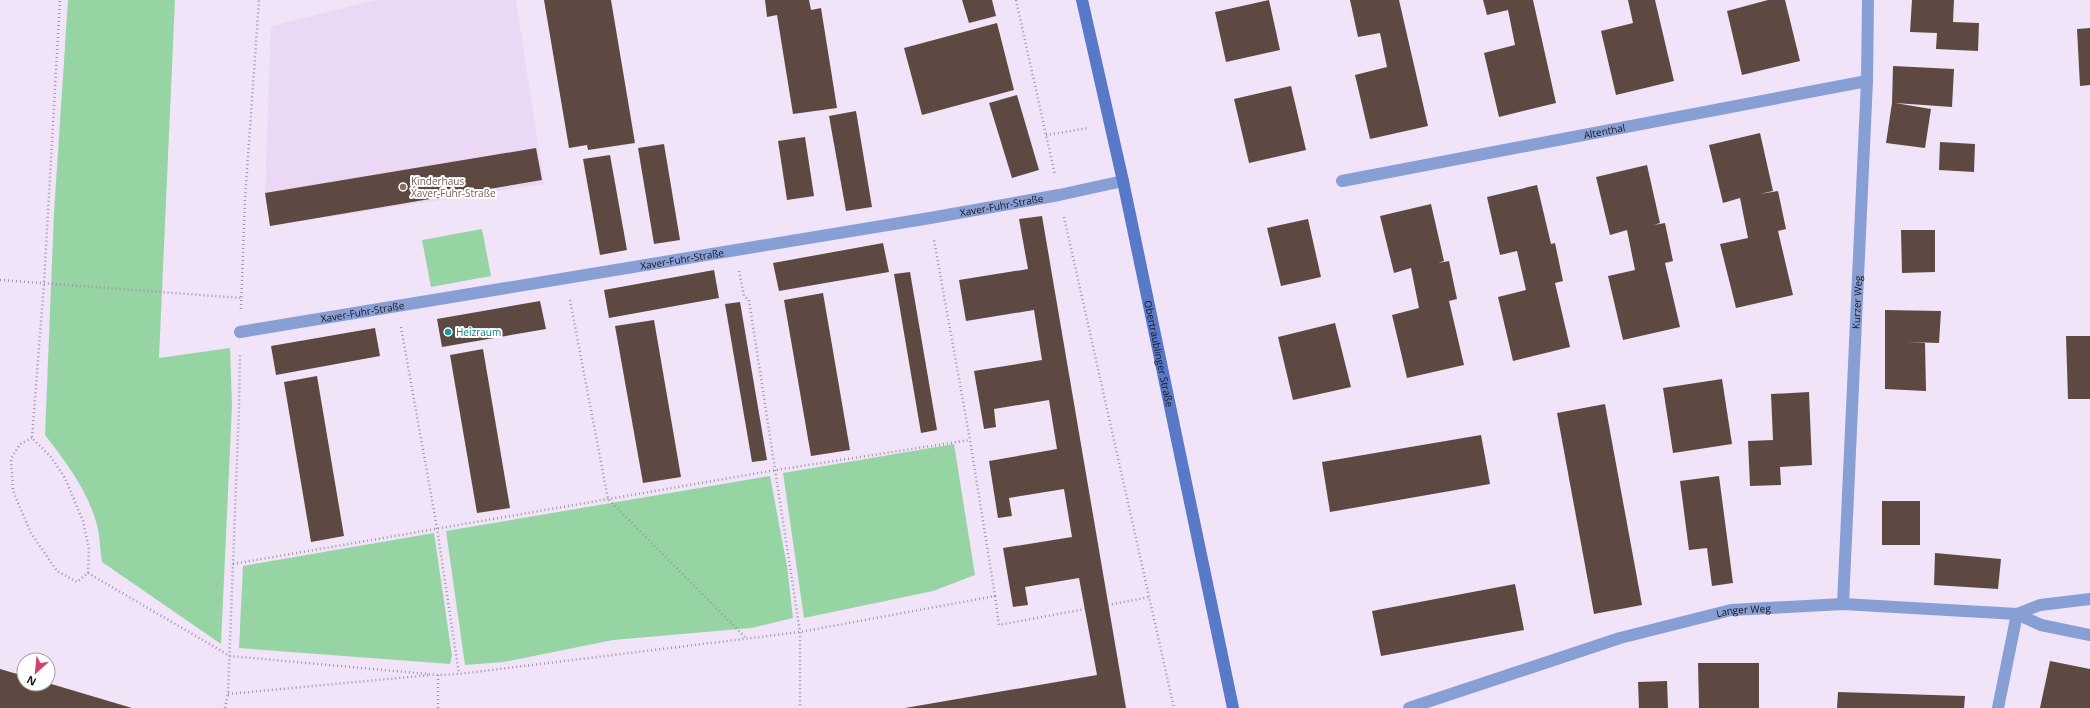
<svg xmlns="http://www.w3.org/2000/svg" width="2090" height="708" viewBox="0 0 2090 708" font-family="'Open Sans',sans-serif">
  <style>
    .built { fill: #ead8f4 }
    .green { fill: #96d5a3 }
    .building { fill: #5e4942 }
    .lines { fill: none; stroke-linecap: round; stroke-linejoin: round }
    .path { stroke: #9e94a4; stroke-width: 2.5; stroke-dasharray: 1 3; stroke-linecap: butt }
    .street { stroke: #879fd5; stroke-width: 12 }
    .secondary { stroke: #5879c8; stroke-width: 12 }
    .education-dot { fill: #8d6e63; stroke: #fff; stroke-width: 1.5 }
    .culture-dot { fill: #0f9aa8; stroke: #fff; stroke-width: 1.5 }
    .labels { text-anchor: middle; stroke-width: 4; stroke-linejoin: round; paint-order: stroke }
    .street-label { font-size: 10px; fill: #1a151c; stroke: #fff }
    .education-label { font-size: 10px; fill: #785e54; stroke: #fff; text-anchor: start }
    .culture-label { font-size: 10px; fill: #0d838f; stroke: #fff; text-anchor: start }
  </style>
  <rect width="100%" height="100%" fill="#f1e4f9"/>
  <path class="built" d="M 375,0 L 516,0 L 544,184 L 270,226 L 265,193 L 271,26 Z"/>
  <g class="green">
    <path d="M 68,0 L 175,0 L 159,358 L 230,348 L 232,406 L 221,644 L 102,562 C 100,550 100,537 97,525 C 88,491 66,462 45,435 L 54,213 Z"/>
    <path d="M 482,229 L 491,276 L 431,287 L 422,240 Z"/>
    <path d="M 954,444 L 975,575 L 933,591 L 804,618 L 783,473 Z"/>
    <path d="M 770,476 L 787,566 L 793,618 L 751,628 L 613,640 L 504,662 L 465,665 L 446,531 Z"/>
    <path d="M 434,533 L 452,656 L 450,664 L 239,648 L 243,566 Z"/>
  </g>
  <g class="building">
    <path d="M 544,0 L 611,0 L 635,143 L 588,150 L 587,145 L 569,148 Z"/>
    <path d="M 765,0 L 809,0 L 811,10 L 821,8 L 837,108 L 793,114 L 777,15 L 767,17 Z"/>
    <path d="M 962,0 L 992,0 L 996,16 L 969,23 Z"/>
    <path d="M 1269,0 L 1280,50 L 1226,62 L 1215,12 Z"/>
    <path d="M 1350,0 L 1399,0 L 1428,126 L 1370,139 L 1355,75 L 1387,67 L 1380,33 L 1358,37 Z"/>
    <path d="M 1483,0 L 1533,0 L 1556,103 L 1499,117 L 1484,53 L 1515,45 L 1508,10 L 1487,15 Z"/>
    <path d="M 1628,0 L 1655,0 L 1674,81 L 1616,95 L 1601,31 L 1633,23 Z"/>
    <path d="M 1768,0 L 1785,0 L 1800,61 L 1742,75 L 1727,11 Z"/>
    <path d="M 1912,0 L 1954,0 L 1953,22 L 1979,23 L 1978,51 L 1936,49 L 1937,33 L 1910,32 Z"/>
    <path d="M 997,23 L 1014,90 L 922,115 L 904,48 Z"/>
    <path d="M 2090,28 L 2090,85 L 2080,86 L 2077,29 Z"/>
    <path d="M 1893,66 L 1954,69 L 1952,107 L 1895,103 L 1931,109 L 1925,148 L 1886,143 L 1892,103 Z"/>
    <path d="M 1291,86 L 1306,150 L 1249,163 L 1234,99 Z"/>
    <path d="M 1017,95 L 1039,170 L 1012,178 L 989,103 Z"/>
    <path d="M 856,111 L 872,207 L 846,211 L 829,116 Z"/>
    <path d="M 1760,133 L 1773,191 L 1760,194 L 1778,191 L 1786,229 L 1778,231 L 1793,295 L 1736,308 L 1720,244 L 1748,238 L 1740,198 L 1723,203 L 1709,145 Z"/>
    <path d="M 805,137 L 814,196 L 787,200 L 778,141 Z"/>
    <path d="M 1940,142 L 1975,144 L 1974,172 L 1939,170 Z"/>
    <path d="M 664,144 L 680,240 L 654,244 L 638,148 Z"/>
    <path d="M 536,148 L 542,180 L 270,226 L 265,193 Z"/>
    <path d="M 610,155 L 627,250 L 600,255 L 583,159 Z"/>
    <path d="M 1647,165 L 1660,223 L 1654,225 L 1665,223 L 1673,261 L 1665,263 L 1680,327 L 1623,340 L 1608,276 L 1635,270 L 1627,230 L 1610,235 L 1596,177 Z"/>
    <path d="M 1537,185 L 1551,244 L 1555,243 L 1563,281 L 1555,283 L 1570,347 L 1513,361 L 1498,297 L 1526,290 L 1517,251 L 1500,255 L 1487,197 Z"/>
    <path d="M 1431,204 L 1444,261 L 1438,263 L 1449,261 L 1457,299 L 1449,301 L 1464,365 L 1407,378 L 1392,315 L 1419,308 L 1411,268 L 1394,273 L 1380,216 Z"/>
    <path d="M 1042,216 L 1126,708 L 905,708 L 1097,675 L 1079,578 L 1025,587 L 1028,605 L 1013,607 L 1003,548 L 1072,537 L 1064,489 L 1009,498 L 1012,516 L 998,518 L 989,461 L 1057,449 L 1049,400 L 994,409 L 996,427 L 984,429 L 974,371 L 1042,360 L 1034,310 L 966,321 L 959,280 L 1028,269 L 1019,219 Z"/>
    <path d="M 1308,219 L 1321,277 L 1281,286 L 1267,228 Z"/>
    <path d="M 1901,230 L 1935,230 L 1935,272 L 1902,273 Z"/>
    <path d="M 883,243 L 889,272 L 779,291 L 773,263 Z"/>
    <path d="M 714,270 L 719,298 L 609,318 L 604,290 Z"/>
    <path d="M 910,272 L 937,430 L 921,433 L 894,274 Z"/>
    <path d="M 823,293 L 850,450 L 811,456 L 784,300 Z"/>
    <path d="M 540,301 L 546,329 L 442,347 L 437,319 Z"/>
    <path d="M 740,302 L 767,460 L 752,462 L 725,304 Z"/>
    <path d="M 1885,310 L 1941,311 L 1939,343 L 1907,342 L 1925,343 L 1926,391 L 1885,389 Z"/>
    <path d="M 654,320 L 681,477 L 643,483 L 615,326 Z"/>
    <path d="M 1335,323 L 1351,387 L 1293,400 L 1278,337 Z"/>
    <path d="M 375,328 L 380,356 L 276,375 L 271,346 Z"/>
    <path d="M 2066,336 L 2090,336 L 2090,399 L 2068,399 Z"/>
    <path d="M 483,349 L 510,508 L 477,513 L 450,355 Z"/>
    <path d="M 317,376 L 344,536 L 311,542 L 284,382 Z"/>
    <path d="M 1722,379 L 1732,444 L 1673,453 L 1663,388 Z"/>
    <path d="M 1809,392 L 1812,465 L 1780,467 L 1781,485 L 1750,486 L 1748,441 L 1773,440 L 1771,394 Z"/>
    <path d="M 1605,404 L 1642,605 L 1594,614 L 1557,413 Z"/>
    <path d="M 1481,435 L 1490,484 L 1330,512 L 1322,462 Z"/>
    <path d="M 1719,476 L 1733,583 L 1712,586 L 1707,548 L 1689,550 L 1680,481 Z"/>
    <rect x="1882" y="501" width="38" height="44"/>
    <path d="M 1935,553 L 2001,559 L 1998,589 L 1934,585 Z"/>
    <path d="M 1515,584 L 1524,630 L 1381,656 L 1372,611 Z"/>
    <path d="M 2050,661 L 2090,669 L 2090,708 L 2040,708 Z"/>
    <path d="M 1698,663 L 1759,663 L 1759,708 L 1699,708 Z"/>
    <path d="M 0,669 L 24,676 L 24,684 L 48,683 L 132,708 L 0,708 Z"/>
    <path d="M 1667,681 L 1668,708 L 1639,708 L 1638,682 Z"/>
    <path d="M 1838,692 L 1965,696 L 1964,708 L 1837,708 Z"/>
  </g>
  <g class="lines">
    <g class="path">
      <path d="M 1016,0 L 1055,175"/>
      <path d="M 1046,135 L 1089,128"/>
      <path d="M 1064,217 L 1174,708"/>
      <path d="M 739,271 L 744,296 L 749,300 L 800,632 L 800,708"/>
      <path d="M 0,280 L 242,298"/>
      <path d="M 570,300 L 608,499 L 747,639"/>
      <path d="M 241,309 L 245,199 L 259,0"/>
      <path d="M 401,327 L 437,528 L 459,674"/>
      <path d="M 32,438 L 20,444 L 11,459 L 13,491 L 31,533 L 57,571 L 77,582 L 88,573 L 89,549 L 83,521 L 65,478 L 51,457 L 32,438 L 44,283 L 60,0"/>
      <path d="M 233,564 L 776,470 L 970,440"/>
      <path d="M 88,573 L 230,656 L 439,675 L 459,674 L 800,632 L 995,596 L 970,440 L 934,240"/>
      <path d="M 995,596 L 999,625 L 1085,609"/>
      <path d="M 1108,605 L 1149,597"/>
      <path d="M 228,694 L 431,675"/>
      <path d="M 225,708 L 228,694 L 239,408 L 240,354"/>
      <path d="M 438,708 L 438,675"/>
    </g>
    <g class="street">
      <path id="s1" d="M 1342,181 L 1867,81"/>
      <path id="s2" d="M 240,332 L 930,218 L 1059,195 L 1123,181"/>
      <path id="s3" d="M 1843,604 L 1867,81 L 1868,0"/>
      <path d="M 2017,614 L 2041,625 L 2090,635"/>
      <path id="s4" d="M 1409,708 L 1620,638 L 1731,610 L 1843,604 L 2017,614 L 2040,605 L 2090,599"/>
      <path d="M 1998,708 L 2017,614"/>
    </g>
    <path class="secondary" id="s5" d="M 1082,0 L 1123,181 L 1233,708"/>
  </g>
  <circle class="education-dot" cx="403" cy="187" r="4"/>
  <circle class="culture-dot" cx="448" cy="332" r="4"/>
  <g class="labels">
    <g class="street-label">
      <text dy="4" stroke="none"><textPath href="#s1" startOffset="267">Altenthal</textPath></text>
      <text dy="4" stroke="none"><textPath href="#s2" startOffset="772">Xaver-Fuhr-Straße</textPath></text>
      <text dy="4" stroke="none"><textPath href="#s2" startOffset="448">Xaver-Fuhr-Straße</textPath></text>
      <text dy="4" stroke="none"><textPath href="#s3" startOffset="302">Kurzer Weg</textPath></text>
      <text dy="4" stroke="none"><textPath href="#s2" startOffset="124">Xaver-Fuhr-Straße</textPath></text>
      <text dy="4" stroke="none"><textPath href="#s5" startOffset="362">Obertraublinger Straße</textPath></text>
      <text dy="4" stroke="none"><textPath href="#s4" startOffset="349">Langer Weg</textPath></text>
    </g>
    <g class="education-label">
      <text x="411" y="185">Kinderhaus<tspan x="411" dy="12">Xaver-Fuhr-Straße</tspan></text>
    </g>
    <g class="culture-label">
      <text x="456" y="336">Heizraum</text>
    </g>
  </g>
  <g transform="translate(36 672) rotate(207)"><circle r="19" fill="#ffffff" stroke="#a3a1a4"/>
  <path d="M0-3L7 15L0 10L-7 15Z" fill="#d2446e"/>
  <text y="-6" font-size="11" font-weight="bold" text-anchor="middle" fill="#1a151c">N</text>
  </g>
</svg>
